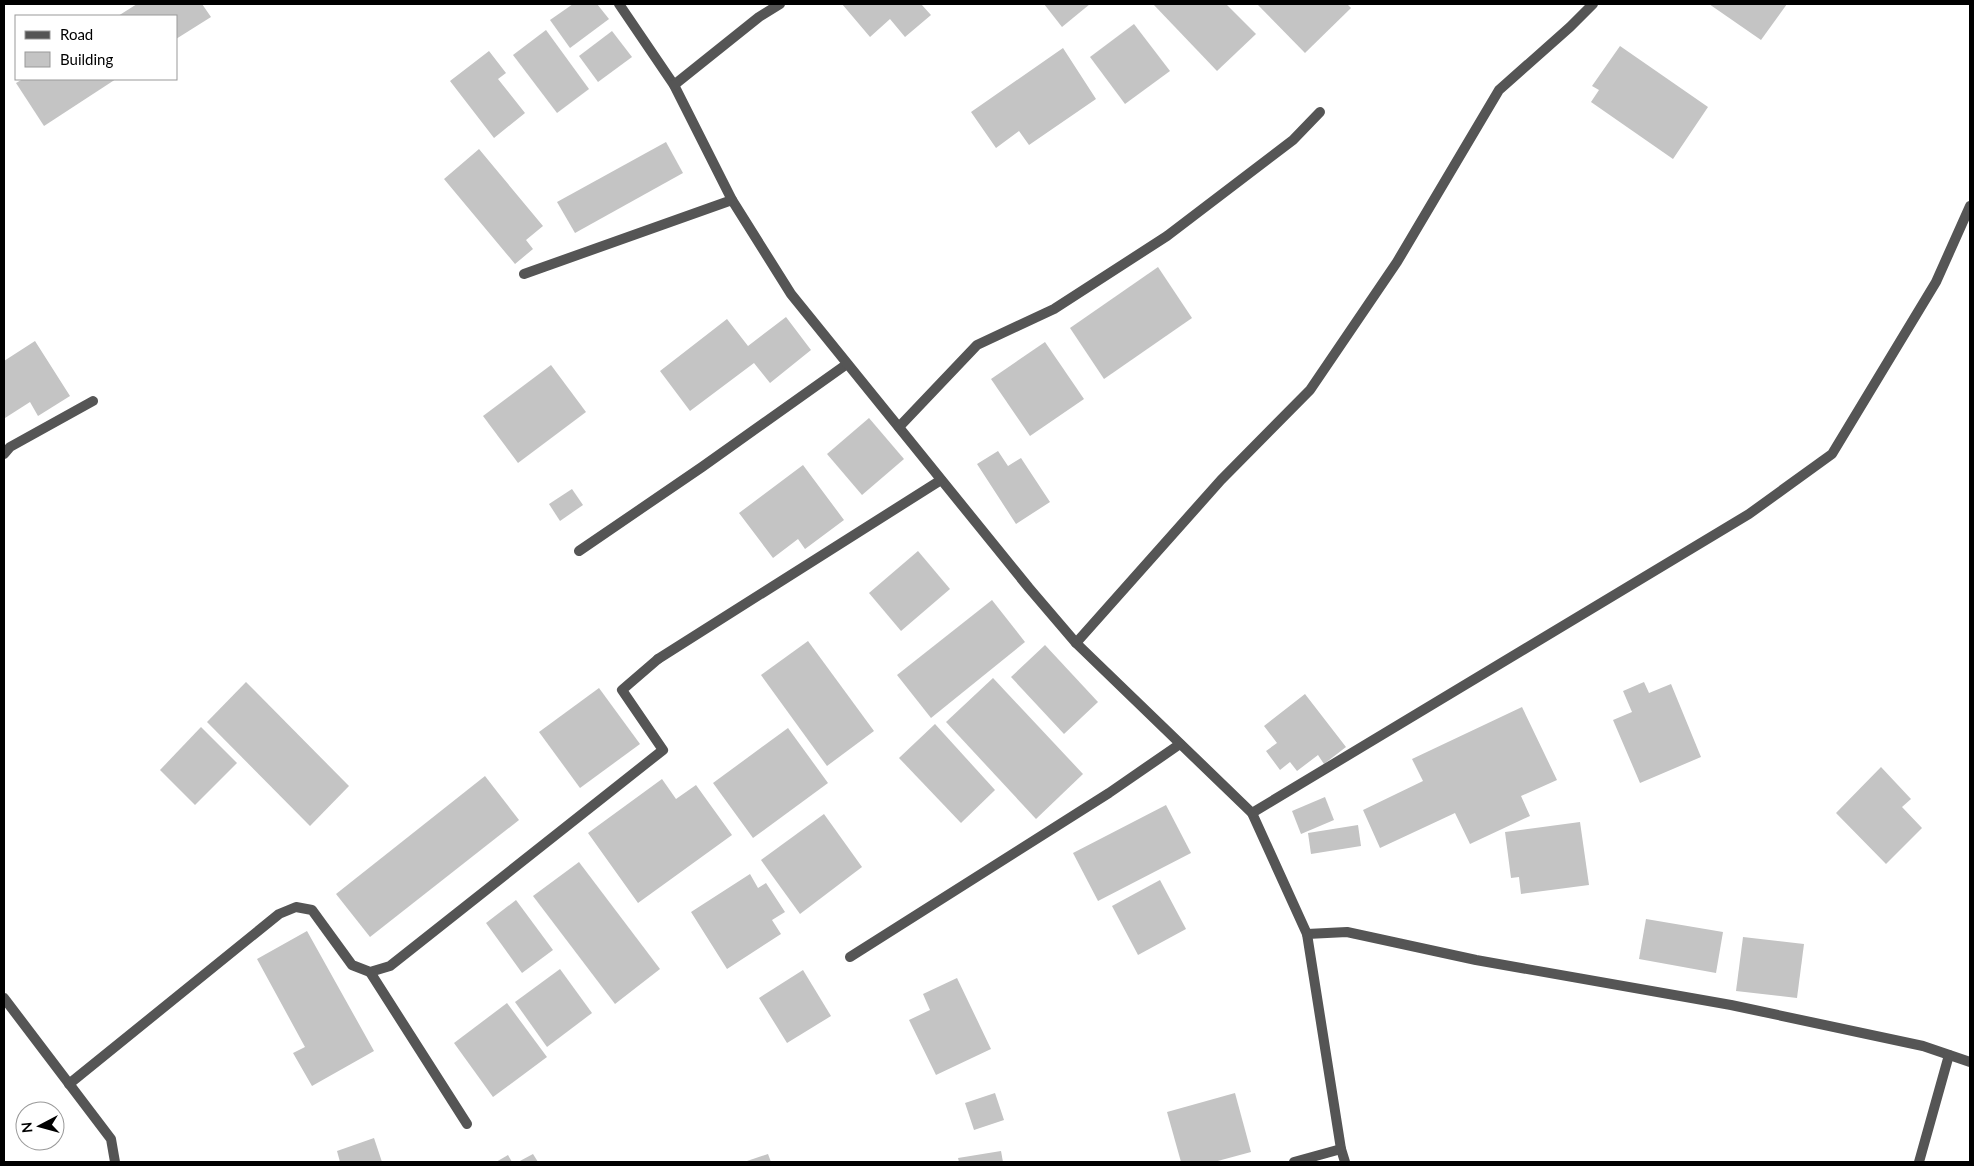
<svg xmlns="http://www.w3.org/2000/svg" width="1974" height="1166" viewBox="0 0 1974 1166" font-family="Lato,sans-serif">
  <style>
    .building { fill: #c4c4c4 }
    .lines { fill: none; stroke-linecap: round; stroke-linejoin: round }
    .lane { stroke: #555; stroke-width: 10 }
    .street { stroke: #555; stroke-width: 10 }
  </style>
  <rect width="100%" height="100%" fill="#fff"/>
  <g class="building">
    <path d="M 137,4 L 202,4 L 211,17 L 176,39 L 176,16 L 118,16 Z"/>
    <path d="M 573,4 L 597,4 L 609,19 L 570,48 L 550,20 Z"/>
    <path d="M 842,4 L 921,4 L 931,15 L 905,37 L 890,19 L 870,37 Z"/>
    <path d="M 1044,4 L 1090,4 L 1062,27 Z"/>
    <path d="M 1153,4 L 1226,4 L 1256,34 L 1217,71 Z"/>
    <path d="M 1257,4 L 1347,4 L 1351,8 L 1305,53 Z"/>
    <path d="M 1709,4 L 1787,4 L 1761,40 Z"/>
    <path d="M 1134,24 L 1170,71 L 1125,104 L 1090,57 Z"/>
    <path d="M 546,30 L 589,89 L 557,113 L 513,55 Z"/>
    <path d="M 612,31 L 632,57 L 598,82 L 579,56 Z"/>
    <path d="M 1620,46 L 1708,107 L 1673,159 L 1591,102 L 1599,90 L 1592,86 Z"/>
    <path d="M 1063,48 L 1096,99 L 1029,145 L 1019,131 L 996,148 L 971,112 Z"/>
    <path d="M 489,51 L 506,73 L 498,79 L 525,113 L 494,138 L 450,81 Z"/>
    <path d="M 23,79 L 116,79 L 44,126 L 16,83 Z"/>
    <path d="M 666,142 L 683,173 L 575,233 L 557,202 Z"/>
    <path d="M 479,149 L 543,226 L 526,240 L 533,249 L 515,264 L 444,179 Z"/>
    <path d="M 1158,267 L 1192,318 L 1104,379 L 1070,328 Z"/>
    <path d="M 786,317 L 811,350 L 770,383 L 754,363 L 690,411 L 660,371 L 727,319 L 748,346 Z"/>
    <path d="M 35,341 L 70,396 L 38,416 L 30,402 L 5,418 L 4,361 Z"/>
    <path d="M 1045,342 L 1084,399 L 1030,436 L 991,379 Z"/>
    <path d="M 551,365 L 586,412 L 518,463 L 483,416 Z"/>
    <path d="M 869,418 L 904,459 L 862,495 L 827,454 Z"/>
    <path d="M 998,451 L 1008,466 L 1021,458 L 1050,502 L 1016,524 L 977,464 Z"/>
    <path d="M 803,465 L 844,520 L 805,549 L 798,539 L 773,558 L 739,513 Z"/>
    <path d="M 572,489 L 583,505 L 560,521 L 549,504 Z"/>
    <path d="M 918,551 L 950,589 L 901,631 L 869,593 Z"/>
    <path d="M 992,600 L 1025,642 L 931,718 L 897,675 Z"/>
    <path d="M 808,641 L 874,731 L 827,766 L 761,675 Z"/>
    <path d="M 1045,645 L 1098,702 L 1064,734 L 1011,677 Z"/>
    <path d="M 993,678 L 1083,774 L 1036,819 L 946,722 Z"/>
    <path d="M 246,682 L 349,786 L 310,826 L 207,722 Z"/>
    <path d="M 1644,682 L 1649,693 L 1671,684 L 1701,757 L 1640,783 L 1613,720 L 1632,712 L 1623,691 Z"/>
    <path d="M 599,688 L 640,744 L 580,788 L 539,732 Z"/>
    <path d="M 1305,694 L 1346,747 L 1324,764 L 1318,755 L 1297,771 L 1290,762 L 1280,770 L 1266,751 L 1277,743 L 1264,726 Z"/>
    <path d="M 1522,707 L 1557,780 L 1521,796 L 1530,816 L 1470,844 L 1455,813 L 1380,848 L 1363,810 L 1423,781 L 1412,759 Z"/>
    <path d="M 935,724 L 995,790 L 961,823 L 899,758 Z"/>
    <path d="M 201,727 L 237,763 L 195,805 L 160,770 Z"/>
    <path d="M 788,728 L 828,783 L 753,838 L 713,783 Z"/>
    <path d="M 1881,767 L 1911,799 L 1902,807 L 1922,828 L 1886,864 L 1836,813 Z"/>
    <path d="M 485,776 L 519,820 L 370,937 L 336,894 Z"/>
    <path d="M 662,779 L 676,799 L 696,785 L 732,835 L 638,903 L 588,833 Z"/>
    <path d="M 1325,797 L 1334,820 L 1301,834 L 1292,811 Z"/>
    <path d="M 1166,805 L 1191,853 L 1098,901 L 1073,853 Z"/>
    <path d="M 824,814 L 862,867 L 800,914 L 761,860 Z"/>
    <path d="M 1580,822 L 1589,885 L 1521,894 L 1519,877 L 1511,878 L 1505,832 Z"/>
    <path d="M 1358,825 L 1361,846 L 1311,854 L 1308,833 Z"/>
    <path d="M 579,862 L 660,969 L 615,1004 L 533,896 Z"/>
    <path d="M 750,874 L 758,888 L 766,883 L 785,912 L 772,920 L 781,934 L 727,969 L 691,912 Z"/>
    <path d="M 1160,880 L 1186,929 L 1138,955 L 1112,906 Z"/>
    <path d="M 516,900 L 553,950 L 522,973 L 486,923 Z"/>
    <path d="M 1646,919 L 1723,932 L 1716,973 L 1639,959 Z"/>
    <path d="M 307,931 L 374,1051 L 312,1086 L 293,1053 L 305,1047 L 257,959 Z"/>
    <path d="M 1743,937 L 1804,944 L 1797,998 L 1736,991 Z"/>
    <path d="M 560,969 L 592,1013 L 547,1047 L 515,1002 Z"/>
    <path d="M 803,970 L 831,1016 L 787,1043 L 759,998 Z"/>
    <path d="M 957,978 L 991,1049 L 936,1075 L 909,1020 L 930,1010 L 923,994 Z"/>
    <path d="M 507,1003 L 547,1057 L 493,1097 L 454,1043 Z"/>
    <path d="M 995,1093 L 1004,1120 L 974,1130 L 965,1103 Z"/>
    <path d="M 1235,1093 L 1251,1152 L 1214,1162 L 1181,1162 L 1167,1112 Z"/>
    <path d="M 374,1138 L 382,1162 L 340,1162 L 337,1151 Z"/>
    <path d="M 1001,1151 L 1003,1162 L 959,1162 L 958,1158 Z"/>
    <path d="M 533,1154 L 538,1162 L 518,1162 Z"/>
    <path d="M 768,1154 L 771,1162 L 744,1162 Z"/>
    <path d="M 508,1155 L 512,1162 L 496,1162 Z"/>
  </g>
  <g class="lines">
    <g class="lane">
      <path d="M 579,551 L 702,467 L 847,364"/>
      <path d="M 658,659 L 941,480"/>
    </g>
    <g class="street">
      <path d="M 619,4 L 674,85 L 732,200 L 791,294 L 1029,588 L 1076,643 L 1252,813 L 1307,934 L 1341,1149 L 1345,1162"/>
      <path d="M 674,85 L 759,17 L 780,4"/>
      <path d="M 524,274 L 732,200"/>
      <path d="M 899,427 L 977,345 L 1054,309 L 1167,236 L 1293,140 L 1320,112"/>
      <path d="M 4,454 L 10,447 L 93,401"/>
      <path d="M 1076,643 L 1221,480 L 1310,390 L 1397,262 L 1499,90 L 1570,27 L 1593,4"/>
      <path d="M 1252,813 L 1749,514 L 1832,454 L 1936,282 L 1970,206"/>
      <path d="M 1307,934 L 1347,932 L 1476,960 L 1731,1005 L 1923,1046 L 1970,1062"/>
      <path d="M 850,957 L 1109,793 L 1180,744"/>
      <path d="M 370,972 L 467,1124"/>
      <path d="M 4,998 L 111,1139 L 115,1162"/>
      <path d="M 69,1084 L 279,914 L 296,907 L 312,910 L 352,965 L 370,972 L 390,966 L 663,750 L 622,690 L 658,659"/>
      <path d="M 1294,1162 L 1341,1149"/>
      <path d="M 1919,1162 L 1949,1055"/>
    </g>
  </g>
  <rect width="1974" height="1166" fill="none" stroke="#000000" stroke-width="10"/>
  <rect x="15" y="15" width="162" height="65" fill="#ffffff" stroke="#999999"/>
  <rect x="25" y="31" width="25" height="8" fill="#555555" stroke="#999999"/>
  <text x="60" y="40" font-size="15" fill="#000000">Road</text>
  <rect x="25" y="52" width="25" height="15" fill="#c4c4c4" stroke="#999999"/>
  <text x="60" y="65" font-size="15" fill="#000000">Building</text>
  <g transform="translate(40 1126) rotate(264)"><circle r="24" fill="#ffffff" stroke="#999999"/>
  <path d="M0-4L9 19L0 12L-9 19Z" fill="#000000"/>
  <text y="-8" font-size="14" font-weight="bold" text-anchor="middle" fill="#000000">N</text>
  </g>
</svg>
